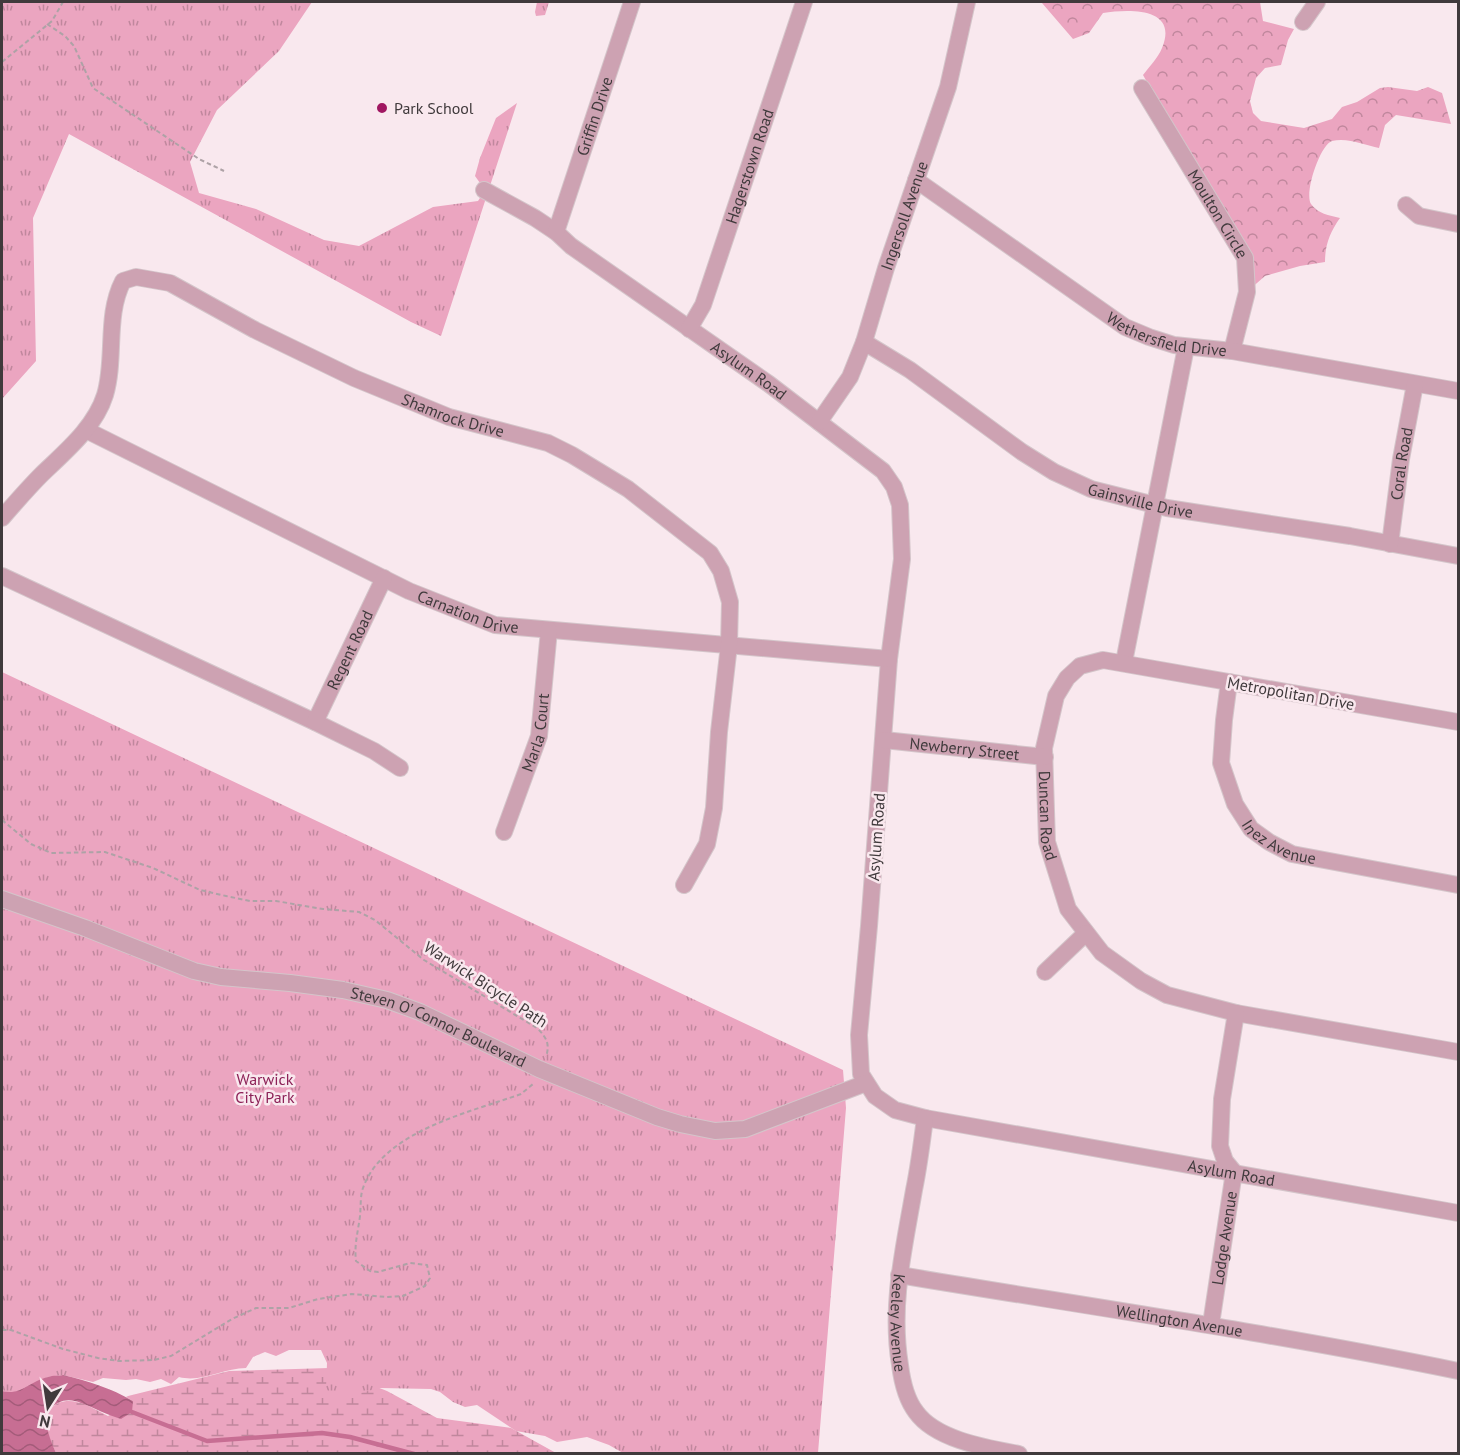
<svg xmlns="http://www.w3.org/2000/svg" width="1460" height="1455" viewBox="0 0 1460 1455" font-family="'PT Sans',sans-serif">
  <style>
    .forest { fill: url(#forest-crowns) }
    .wetland { fill: url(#wetland-marsh) }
    .park { fill: url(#park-tufts) }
    .water { fill: url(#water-waves) }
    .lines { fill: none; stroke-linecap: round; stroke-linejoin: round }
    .stream { stroke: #c76e93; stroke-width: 4.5 }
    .minor-casing { stroke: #d4c5ca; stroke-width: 18 }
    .path { stroke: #aea2a6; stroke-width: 2; stroke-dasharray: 4.5 3; stroke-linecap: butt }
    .minor { stroke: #cda2b2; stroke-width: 16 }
    .poi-dot { fill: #a01661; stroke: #f9e8ee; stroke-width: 2 }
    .labels { text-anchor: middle; stroke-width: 5; stroke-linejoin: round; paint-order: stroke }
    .poi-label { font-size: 16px; fill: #403a3c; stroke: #f9e8ee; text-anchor: start }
    .street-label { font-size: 16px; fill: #403a3c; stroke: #f9e8ee }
    .park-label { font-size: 16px; fill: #8d2258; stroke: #f9e8ee }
  </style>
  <defs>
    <pattern id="forest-crowns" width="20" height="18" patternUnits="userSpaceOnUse" patternTransform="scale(1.5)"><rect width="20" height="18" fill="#eba5c0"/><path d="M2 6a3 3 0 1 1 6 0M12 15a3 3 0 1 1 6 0" fill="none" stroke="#c0879d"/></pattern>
    <pattern id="wetland-marsh" width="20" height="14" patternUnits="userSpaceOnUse" patternTransform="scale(1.5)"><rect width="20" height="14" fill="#eba5c0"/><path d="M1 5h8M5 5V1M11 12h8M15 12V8" fill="none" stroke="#c0879d"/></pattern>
    <pattern id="park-tufts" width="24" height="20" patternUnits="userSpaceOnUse" patternTransform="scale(1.5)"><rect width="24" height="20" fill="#eba5c0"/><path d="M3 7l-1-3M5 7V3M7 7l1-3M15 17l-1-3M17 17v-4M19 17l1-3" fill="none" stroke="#c0879d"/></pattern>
    <pattern id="water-waves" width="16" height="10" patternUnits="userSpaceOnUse" patternTransform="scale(1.5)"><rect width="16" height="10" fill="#c76e93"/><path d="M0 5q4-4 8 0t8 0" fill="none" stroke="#a35b79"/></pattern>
  </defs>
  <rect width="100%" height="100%" fill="#f9e8ee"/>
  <path class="forest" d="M 1044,2 L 1260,2 L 1263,21 L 1294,29 L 1288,40 L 1281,65 L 1265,68 L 1256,78 L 1250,101 L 1253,113 L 1261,121 L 1304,128 L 1332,119 L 1342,107 L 1357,102 L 1380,88 L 1388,87 L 1417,91 L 1428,87 L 1442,93 L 1451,124 L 1396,115 L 1385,125 L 1379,148 C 1365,145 1347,137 1332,141 C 1320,145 1304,193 1311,204 C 1318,214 1329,215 1340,218 C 1330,232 1325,245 1325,262 L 1300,266 L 1265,276 L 1249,290 L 1244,257 L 1143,75 C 1149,67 1158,58 1162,48 C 1179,7 1129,9 1103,13 L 1089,33 L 1073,39 L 1042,3 Z"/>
  <path class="wetland" d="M 329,1368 L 387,1391 L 437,1418 L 511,1428 L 556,1453 L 56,1453 C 53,1446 49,1439 47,1431 C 42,1410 57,1397 77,1402 C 87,1404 98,1411 108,1416 L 133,1401 L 126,1397 L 128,1396 L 229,1371 Z"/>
  <g class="park">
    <path d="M 2,2 L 312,2 L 279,51 L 217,110 L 190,162 L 199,193 L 256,209 L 324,240 L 359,246 L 433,207 L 478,201 L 485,190 L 475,176 L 480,158 L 496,118 L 517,103 L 441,336 L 411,322 L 69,134 L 33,218 L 36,361 L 2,399 Z"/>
    <path d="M 537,2 L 549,2 L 545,15 L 536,16 L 535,12 Z"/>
    <path d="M 2,672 L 843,1070 L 846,1108 L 818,1453 L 623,1453 L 609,1445 L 587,1437 L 557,1442 L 545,1436 L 516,1431 L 477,1405 L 465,1407 L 453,1402 L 440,1392 L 431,1389 L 380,1388 L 344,1397 L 331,1396 L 326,1388 L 327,1363 L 321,1350 L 289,1350 L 276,1356 L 265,1352 L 253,1357 L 246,1368 C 223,1368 202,1383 179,1377 L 171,1384 L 161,1379 L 150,1382 L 136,1379 L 126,1380 L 103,1378 L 93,1382 L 63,1375 L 48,1377 L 23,1390 L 10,1393 L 2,1391 Z"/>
  </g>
  <path class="water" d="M 63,1375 C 88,1381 111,1388 133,1401 L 132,1412 L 121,1419 C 107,1415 95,1408 81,1403 C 73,1400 66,1399 58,1403 C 37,1412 50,1438 56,1453 L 2,1453 L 2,1391 C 21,1396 30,1381 48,1377 C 53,1375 59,1376 63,1375 Z"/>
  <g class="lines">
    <path class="stream" d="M 132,1412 L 207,1441 L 322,1433 L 350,1437 L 414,1454"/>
    <g class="minor-casing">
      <g id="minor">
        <path d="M 1303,22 L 1317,2"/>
        <path id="s1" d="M 1142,88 L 1245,258 L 1247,292 L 1232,351"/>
        <path id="s2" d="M 916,180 L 1125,327 L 1149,337 L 1174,345 L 1232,351 L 1458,391"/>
        <path id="s3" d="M 484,190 L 535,218 L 556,232 L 571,246 L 769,384 L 883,471 L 894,487 L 900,505 L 902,559 L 889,659 L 869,926 L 859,1035 L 861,1074 L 875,1096 L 895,1110 L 925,1118 L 1458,1213"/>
        <path d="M 1406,205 L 1419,216 L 1458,224"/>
        <path id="s4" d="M 556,232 L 632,2"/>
        <path id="s5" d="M 689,329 L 703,305 L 804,2"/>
        <path id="s6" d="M 864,342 L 910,370 L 1022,452 L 1054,472 L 1091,489 L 1167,508 L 1350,536 L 1458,556"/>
        <path id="s7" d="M 819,422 L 850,377 L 864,342 L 886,268 L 948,87 L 967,2"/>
        <path id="s8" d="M 86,430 L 409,591 L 495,625 L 889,659"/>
        <path id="s9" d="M 2,518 C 15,503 28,488 42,474 C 66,451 95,427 105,395 C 116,358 105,316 123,281 L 136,277 L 170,283 L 255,330 L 354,378 L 449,417 L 548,443 L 572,455 L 628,489 L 710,553 L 721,571 L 730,602 L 729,645 L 719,732 L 714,808 L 707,844 L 684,885"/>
        <path id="s10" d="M 1390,544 L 1401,459 L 1415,384"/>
        <path d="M 2,576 L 315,722 L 374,751 L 400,768"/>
        <path d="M 1124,662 L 1186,347"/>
        <path id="s11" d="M 1229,682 L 1224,720 L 1221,763 L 1235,804 L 1251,829 L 1269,842 L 1292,854 L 1458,885"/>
        <path id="s12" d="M 315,722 L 384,578"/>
        <path id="s13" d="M 1458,722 L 1103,660 L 1080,666 L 1067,678 L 1056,696 L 1044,748 L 1047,842 L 1068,909 L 1102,953 L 1141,981 L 1167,995 L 1236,1013 L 1458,1052"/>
        <path id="s14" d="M 884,740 L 1045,757"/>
        <path id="s15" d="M 504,832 L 539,736 L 549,630"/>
        <path id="s16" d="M 2,899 L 85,928 L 194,971 L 221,977 L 290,983 L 343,990 L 387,1000 L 420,1012 L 539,1069 L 657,1117 L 680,1124 L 715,1131 L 745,1129 L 866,1083"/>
        <path d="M 1045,972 L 1086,933"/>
        <path id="s17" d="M 925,1118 C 922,1142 919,1166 914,1190 C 904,1248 890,1305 900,1365 C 902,1381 906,1399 916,1412 C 936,1440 987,1448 1019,1454"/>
        <path id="s18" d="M 899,1275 C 1086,1306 1273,1333 1458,1371"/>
        <path id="s19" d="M 1211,1324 L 1234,1172 L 1225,1161 L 1220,1146 L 1222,1099 L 1236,1013"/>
      </g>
    </g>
    <g class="path">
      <path d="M 47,24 L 65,36 L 74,46 L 93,88 L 199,159 L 224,171"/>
      <path d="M 2,62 L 52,21 L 63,2"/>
      <path d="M 2,820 L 31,844 L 51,853 L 105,852 L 153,868 L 200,890 L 226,896 L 250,901 L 276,901 L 323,909 L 359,912 L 375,920 L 424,960 L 537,1028 C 547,1038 550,1044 546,1057"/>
      <path d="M 2,1330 L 11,1330 L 63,1349 L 98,1358 L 119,1361 L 154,1360 L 171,1356 L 232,1319 L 256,1308 L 289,1308 L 318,1299 L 352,1294 L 386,1297 L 403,1296 L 425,1286 L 430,1278 L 427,1265 L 410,1263 L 378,1272 L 370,1271 L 356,1261 C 354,1245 358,1232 360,1216 C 361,1207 360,1196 363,1188 C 383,1131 471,1112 521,1094 L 533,1084"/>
    </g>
    <use href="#minor" class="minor"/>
  </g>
  <circle class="poi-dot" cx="382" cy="108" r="6"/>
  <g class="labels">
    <g class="poi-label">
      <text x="394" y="114">Park School</text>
    </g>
    <g class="street-label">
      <text dy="6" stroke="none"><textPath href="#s4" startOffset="122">Griffin Drive</textPath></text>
      <text dy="6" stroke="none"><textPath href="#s5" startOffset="174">Hagerstown Road</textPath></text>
      <text dy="6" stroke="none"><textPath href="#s1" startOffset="147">Moulton Circle</textPath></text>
      <text dy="6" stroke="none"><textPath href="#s7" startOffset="225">Ingersoll Avenue</textPath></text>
      <text dy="6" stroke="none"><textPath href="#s2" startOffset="298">Wethersfield Drive</textPath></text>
      <text dy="6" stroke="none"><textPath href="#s3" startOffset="321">Asylum Road</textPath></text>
      <text dy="6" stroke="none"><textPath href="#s9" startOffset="639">Shamrock Drive</textPath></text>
      <text dy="6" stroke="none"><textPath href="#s10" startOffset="81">Coral Road</textPath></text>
      <text dy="6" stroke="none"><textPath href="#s6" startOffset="322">Gainsville Drive</textPath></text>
      <text dy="6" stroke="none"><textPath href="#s8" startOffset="424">Carnation Drive</textPath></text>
      <text dy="6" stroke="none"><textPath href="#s12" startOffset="80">Regent Road</textPath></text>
      <text transform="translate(1291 693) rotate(10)" y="6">Metropolitan Drive</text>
      <text dy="6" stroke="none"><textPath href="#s15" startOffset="105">Marla Court</textPath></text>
      <text dy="6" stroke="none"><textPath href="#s14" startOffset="81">Newberry Street</textPath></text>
      <text dy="6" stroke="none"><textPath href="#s13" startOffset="544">Duncan Road</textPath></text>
      <text transform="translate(876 837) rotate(-86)" y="6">Asylum Road</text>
      <text dy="6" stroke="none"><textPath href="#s11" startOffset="186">Inez Avenue</textPath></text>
      <text transform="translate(486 984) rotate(33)" y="6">Warwick Bicycle Path</text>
      <text dy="6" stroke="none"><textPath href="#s16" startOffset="458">Steven O' Connor Boulevard</textPath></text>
      <text dy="6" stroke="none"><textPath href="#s3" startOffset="1491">Asylum Road</textPath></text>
      <text dy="6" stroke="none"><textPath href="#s19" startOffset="87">Lodge Avenue</textPath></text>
      <text dy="6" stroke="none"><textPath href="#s18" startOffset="284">Wellington Avenue</textPath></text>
      <text dy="6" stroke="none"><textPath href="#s17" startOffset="207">Keeley Avenue</textPath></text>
    </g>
    <g class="park-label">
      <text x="265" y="1085">Warwick<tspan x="265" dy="18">City Park</tspan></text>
    </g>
  </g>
  <rect width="1460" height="1455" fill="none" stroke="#403a3c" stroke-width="6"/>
  <g transform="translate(48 1407) rotate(192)" stroke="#f9e8ee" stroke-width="4.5" paint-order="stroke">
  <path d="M0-4.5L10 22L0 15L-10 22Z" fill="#403a3c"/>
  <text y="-9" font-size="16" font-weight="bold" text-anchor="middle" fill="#403a3c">N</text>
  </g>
</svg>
